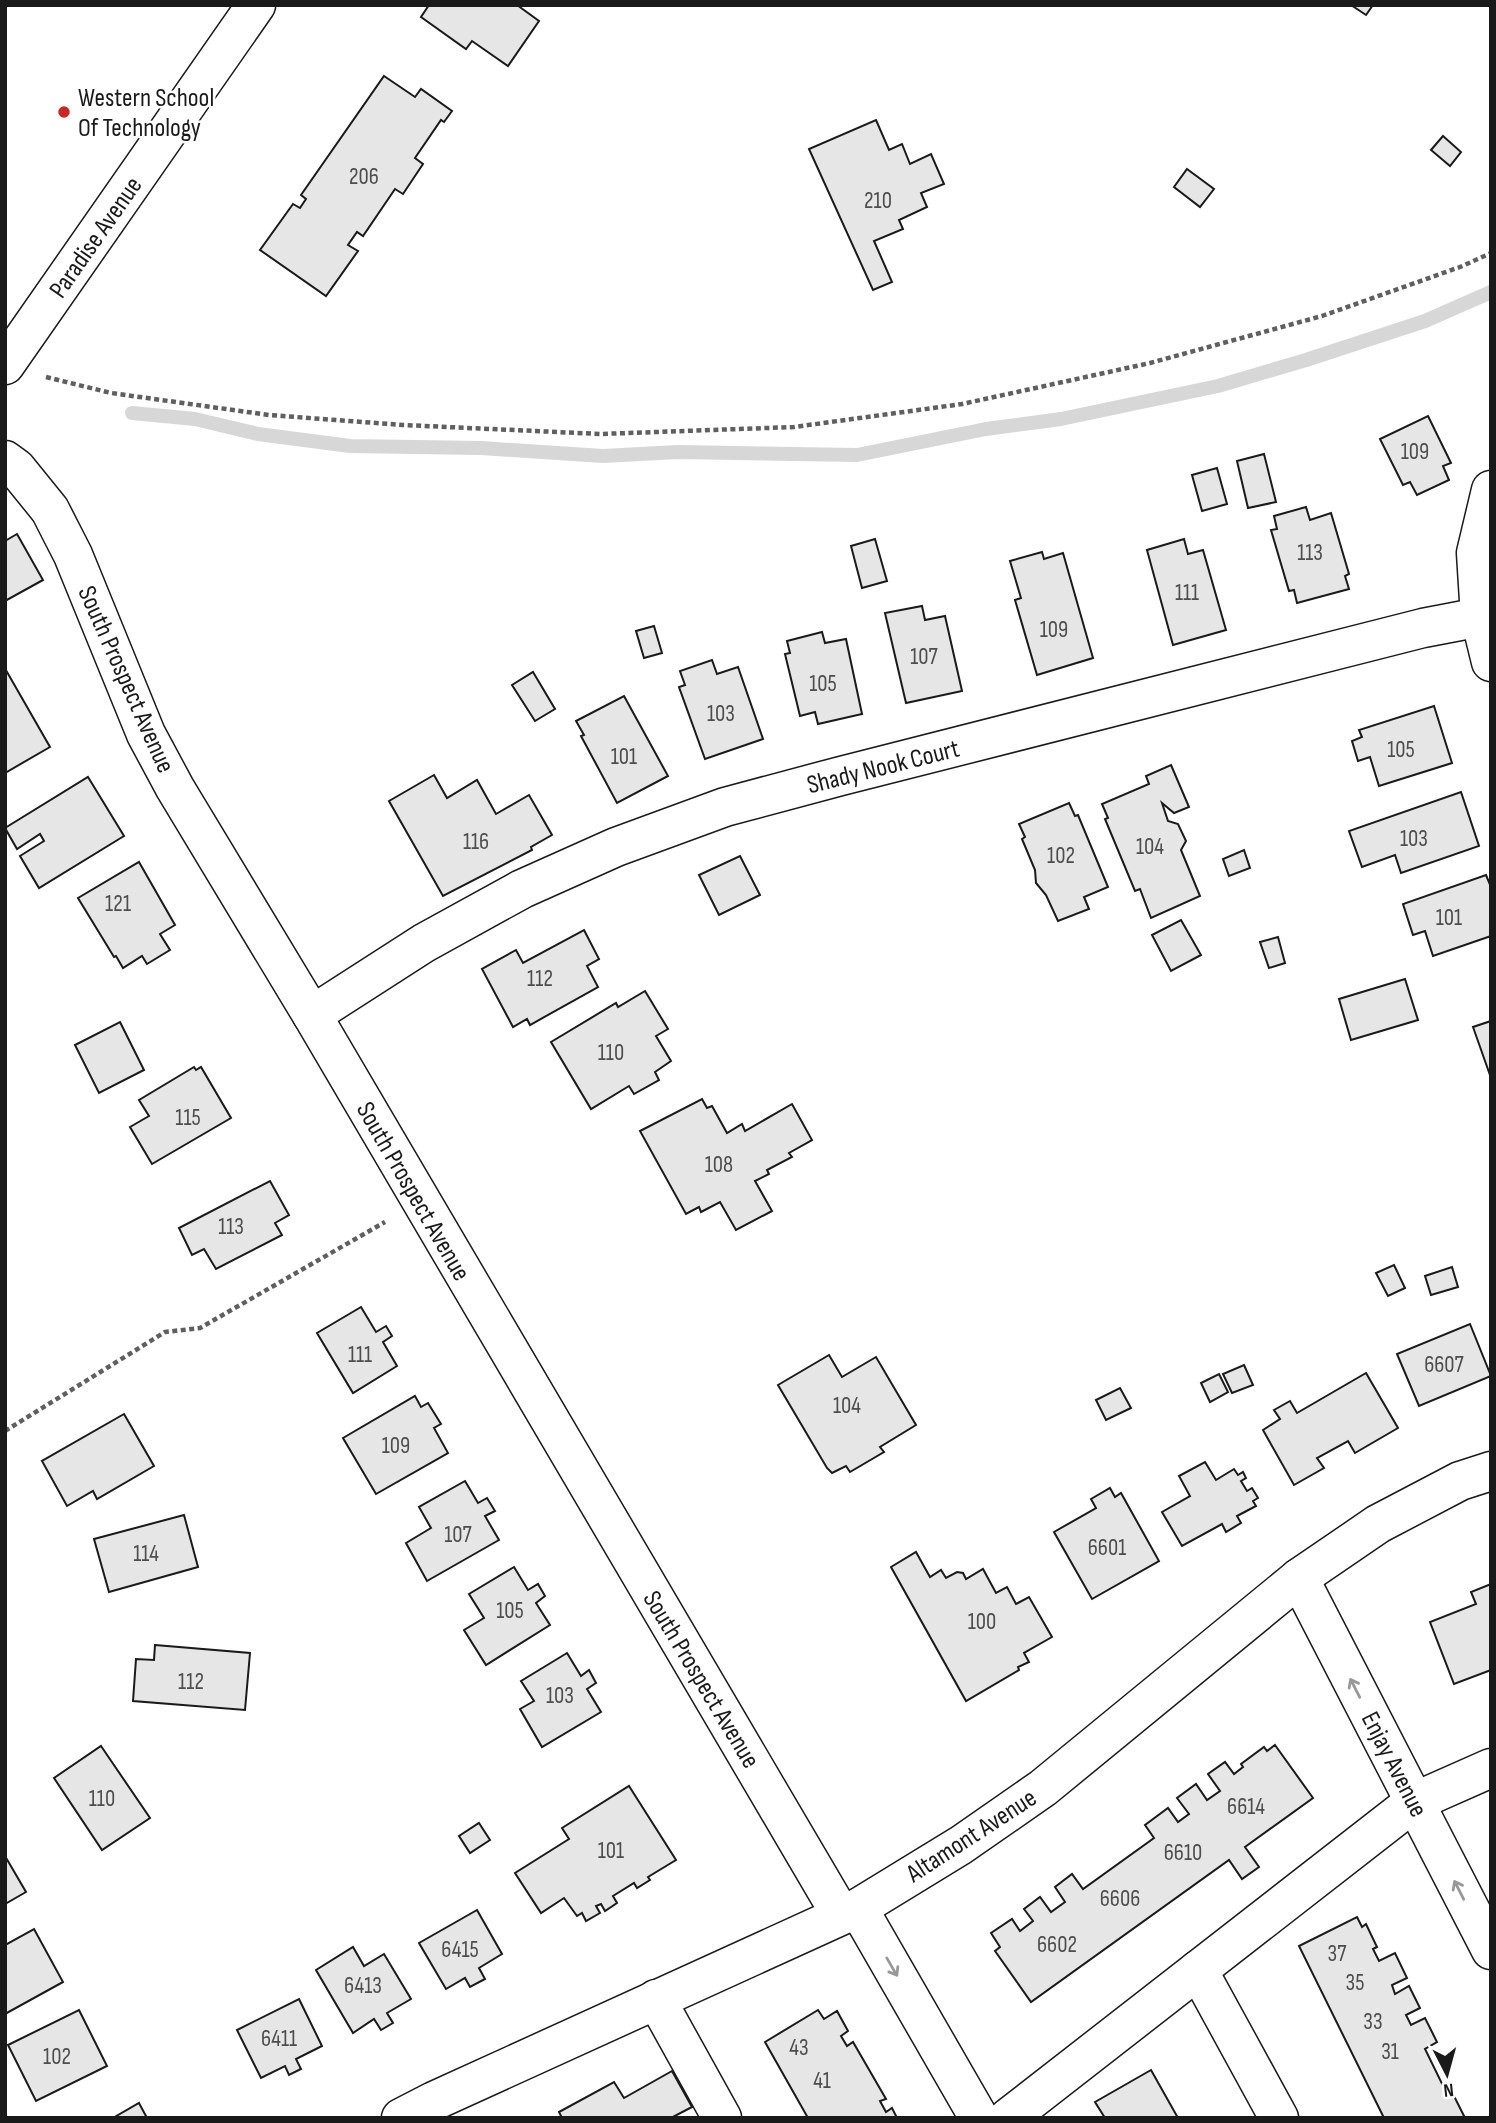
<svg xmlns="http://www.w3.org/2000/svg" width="1496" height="2123" viewBox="0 0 1496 2123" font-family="'Sofia Sans Condensed',sans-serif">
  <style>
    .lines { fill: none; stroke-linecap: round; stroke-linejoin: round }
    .stream { stroke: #d7d7d7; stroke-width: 14 }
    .building { fill: #e6e6e6; stroke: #1a1a1a; stroke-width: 2 }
    .minor-casing { stroke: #1a1a1a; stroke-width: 41 }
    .path { stroke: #5f5f5f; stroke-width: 4.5; stroke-dasharray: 5 3.5; stroke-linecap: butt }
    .minor { stroke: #fff; stroke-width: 38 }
    .oneway { stroke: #989898 }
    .poi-dot { fill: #c62828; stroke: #fff; stroke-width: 2.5 }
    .labels { text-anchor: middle; stroke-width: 5; stroke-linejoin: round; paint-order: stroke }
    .number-label { font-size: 23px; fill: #4d4d4d }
    .poi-label { font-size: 26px; fill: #1a1a1a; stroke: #fff; text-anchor: start }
    .street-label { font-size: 26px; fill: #1a1a1a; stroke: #fff }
  </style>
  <rect width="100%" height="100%" fill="#fff"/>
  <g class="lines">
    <path class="stream" d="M 132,413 L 195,419 L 258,434 L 350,446 L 481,448 L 603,456 L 678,452 L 857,455 L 986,429 L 1061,419 L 1218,386 L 1306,360 L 1425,321 L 1491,292"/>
  </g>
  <g class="building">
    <path d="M 429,5 L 517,5 L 539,21 L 508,66 L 472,41 L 466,49 L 421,17 Z"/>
    <path d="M 1351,5 L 1373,5 L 1366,15 Z"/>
    <path d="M 384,76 L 415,97 L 421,89 L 452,111 L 444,122 L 441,120 L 415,158 L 423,164 L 403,194 L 395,189 L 363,236 L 357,232 L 348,245 L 358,251 L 326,296 L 260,250 L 293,204 L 300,208 L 306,199 L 301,195 Z"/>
    <path d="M 876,120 L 889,150 L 902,144 L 910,164 L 931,154 L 944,184 L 921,193 L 927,207 L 899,220 L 903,229 L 874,241 L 892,282 L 873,290 L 809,149 Z"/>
    <path d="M 1443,136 L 1461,152 L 1450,166 L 1431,150 Z"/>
    <path d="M 1187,169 L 1214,189 L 1200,207 L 1174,187 Z"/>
    <path d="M 1428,416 L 1451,463 L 1443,466 L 1449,480 L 1417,495 L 1410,482 L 1403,485 L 1380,439 Z"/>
    <path d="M 1264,454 L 1276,502 L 1248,508 L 1237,461 Z"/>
    <path d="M 1217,468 L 1227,504 L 1202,511 L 1192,475 Z"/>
    <path d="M 1306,507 L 1310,520 L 1331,513 L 1349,574 L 1345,576 L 1349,589 L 1297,603 L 1294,590 L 1289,591 L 1271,530 L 1277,529 L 1274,516 Z"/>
    <path d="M 17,534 L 43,580 L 5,601 L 5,541 Z"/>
    <path d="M 875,539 L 887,581 L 862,588 L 851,546 Z"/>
    <path d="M 1184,539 L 1188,554 L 1203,550 L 1226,630 L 1173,645 L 1147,550 Z"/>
    <path d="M 1042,552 L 1044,559 L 1063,553 L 1093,658 L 1037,675 L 1015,600 L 1021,598 L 1010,561 Z"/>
    <path d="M 922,606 L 925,620 L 945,616 L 962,691 L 906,703 L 885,613 Z"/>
    <path d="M 654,626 L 662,653 L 644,658 L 636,631 Z"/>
    <path d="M 822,632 L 825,643 L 846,639 L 862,714 L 818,724 L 815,712 L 800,716 L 785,654 L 790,653 L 787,641 Z"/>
    <path d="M 712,660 L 717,674 L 738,667 L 763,739 L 705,759 L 679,687 L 685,685 L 680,671 Z"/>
    <path d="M 7,672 L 50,747 L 5,773 L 5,674 Z"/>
    <path d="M 533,672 L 555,709 L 535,721 L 512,685 Z"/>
    <path d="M 624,696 L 668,776 L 617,803 L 581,736 L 584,735 L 576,721 Z"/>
    <path d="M 1434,706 L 1452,763 L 1379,786 L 1370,757 L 1358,761 L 1352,741 L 1362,737 L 1359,730 Z"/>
    <path d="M 1171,765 L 1189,807 L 1174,813 L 1162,803 L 1168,821 L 1178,824 L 1186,841 L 1181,850 L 1200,896 L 1151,918 L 1140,889 L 1135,891 L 1105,819 L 1108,818 L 1102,804 L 1149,784 L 1146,776 Z"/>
    <path d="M 434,775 L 447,798 L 477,780 L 496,814 L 529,795 L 552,835 L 531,847 L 532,850 L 443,896 L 389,801 Z"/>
    <path d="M 88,777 L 124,836 L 39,888 L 20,856 L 44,841 L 40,834 L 17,849 L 5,828 Z"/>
    <path d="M 1461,792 L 1479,846 L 1401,873 L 1395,855 L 1362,867 L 1349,831 Z"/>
    <path d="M 1069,803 L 1075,816 L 1078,815 L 1108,887 L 1084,897 L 1089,909 L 1058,921 L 1046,895 L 1036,883 L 1035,870 L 1022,839 L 1025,837 L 1019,824 Z"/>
    <path d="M 1244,850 L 1250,868 L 1229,876 L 1223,859 Z"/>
    <path d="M 740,856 L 760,895 L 719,915 L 699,875 Z"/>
    <path d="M 139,862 L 175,925 L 160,934 L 170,950 L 147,964 L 142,956 L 123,968 L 116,956 L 114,957 L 78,898 Z"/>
    <path d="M 1486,875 L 1491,887 L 1491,936 L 1433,956 L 1425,931 L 1413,935 L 1403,904 Z"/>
    <path d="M 1181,920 L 1201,955 L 1171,971 L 1152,935 Z"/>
    <path d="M 584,930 L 599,959 L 587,966 L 598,987 L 530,1025 L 527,1019 L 513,1027 L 482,969 L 516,950 L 523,963 Z"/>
    <path d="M 1278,937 L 1285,963 L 1269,968 L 1260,942 Z"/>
    <path d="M 1405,979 L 1418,1020 L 1351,1040 L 1339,999 Z"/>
    <path d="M 645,991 L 668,1029 L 656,1036 L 671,1061 L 655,1072 L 659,1080 L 634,1094 L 629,1086 L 591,1109 L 551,1042 L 616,1003 L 618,1007 Z"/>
    <path d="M 1491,1021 L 1491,1078 L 1473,1027 Z"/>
    <path d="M 120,1022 L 144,1070 L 99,1093 L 75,1045 Z"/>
    <path d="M 194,1067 L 196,1070 L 201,1067 L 231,1118 L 152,1164 L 130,1127 L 149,1116 L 139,1100 Z"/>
    <path d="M 702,1099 L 707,1108 L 712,1106 L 727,1133 L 742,1124 L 745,1131 L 792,1104 L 812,1140 L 789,1153 L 792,1157 L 767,1170 L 769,1174 L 755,1181 L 772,1211 L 736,1230 L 720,1202 L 701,1212 L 699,1207 L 686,1214 L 640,1131 Z"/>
    <path d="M 270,1181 L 289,1215 L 275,1223 L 282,1235 L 216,1269 L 204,1249 L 192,1255 L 179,1228 Z"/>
    <path d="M 1394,1265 L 1405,1288 L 1388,1296 L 1376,1273 Z"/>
    <path d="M 1452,1267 L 1458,1287 L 1431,1295 L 1425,1276 Z"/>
    <path d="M 361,1307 L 376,1332 L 386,1326 L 392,1336 L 383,1342 L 397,1366 L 353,1393 L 317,1333 Z"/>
    <path d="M 1470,1324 L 1491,1376 L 1419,1406 L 1397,1354 Z"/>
    <path d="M 829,1355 L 842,1377 L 876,1357 L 916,1425 L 880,1447 L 884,1452 L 850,1472 L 846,1466 L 832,1473 L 827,1468 L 778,1385 Z"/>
    <path d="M 1244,1365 L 1253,1385 L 1232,1393 L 1223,1374 Z"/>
    <path d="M 1366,1373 L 1398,1428 L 1355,1453 L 1348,1441 L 1317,1458 L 1324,1468 L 1294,1485 L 1263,1430 L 1280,1419 L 1274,1410 L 1290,1401 L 1297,1413 Z"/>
    <path d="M 1219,1374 L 1228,1392 L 1210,1402 L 1201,1383 Z"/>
    <path d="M 1120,1388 L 1131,1408 L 1106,1420 L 1096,1400 Z"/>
    <path d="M 415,1396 L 421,1407 L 428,1403 L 441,1424 L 434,1428 L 448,1453 L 376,1494 L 343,1438 Z"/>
    <path d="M 124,1414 L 154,1466 L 97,1499 L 93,1491 L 67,1506 L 42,1461 Z"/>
    <path d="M 1205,1462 L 1216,1480 L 1234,1469 L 1238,1475 L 1243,1472 L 1246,1478 L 1241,1481 L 1247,1491 L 1252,1488 L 1258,1498 L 1253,1501 L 1256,1506 L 1237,1516 L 1241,1523 L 1226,1532 L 1222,1524 L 1182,1546 L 1162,1512 L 1190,1496 L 1179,1476 Z"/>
    <path d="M 465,1481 L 478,1503 L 487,1498 L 495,1511 L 485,1516 L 499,1540 L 427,1581 L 406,1543 L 431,1528 L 419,1507 Z"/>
    <path d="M 1110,1488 L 1115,1497 L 1121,1493 L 1159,1561 L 1092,1599 L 1054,1532 L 1096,1508 L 1091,1499 Z"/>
    <path d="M 184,1515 L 198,1567 L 109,1592 L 94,1539 Z"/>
    <path d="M 916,1552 L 930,1577 L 941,1570 L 946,1578 L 957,1572 L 963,1573 L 966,1579 L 983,1569 L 996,1593 L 1007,1587 L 1016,1604 L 1029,1597 L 1052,1637 L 1024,1653 L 1029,1662 L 1018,1667 L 1019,1670 L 966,1701 L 891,1567 Z"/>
    <path d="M 514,1567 L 528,1590 L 538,1584 L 545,1596 L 536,1603 L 550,1625 L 486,1665 L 464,1630 L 484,1618 L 469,1594 Z"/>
    <path d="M 1491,1584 L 1491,1670 L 1454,1684 L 1430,1622 L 1476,1604 L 1471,1592 Z"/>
    <path d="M 155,1645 L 250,1653 L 245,1710 L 133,1701 L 136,1659 L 154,1660 Z"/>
    <path d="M 567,1653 L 581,1676 L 589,1670 L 596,1683 L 587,1689 L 601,1712 L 542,1747 L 520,1709 L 534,1701 L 521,1681 Z"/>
    <path d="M 1275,1745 L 1313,1798 L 1245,1847 L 1259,1867 L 1242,1879 L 1229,1860 L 1031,2002 L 995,1951 L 1000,1947 L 991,1933 L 1012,1919 L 1020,1931 L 1033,1921 L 1024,1909 L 1040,1897 L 1051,1912 L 1065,1902 L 1055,1887 L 1072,1874 L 1083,1889 L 1154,1838 L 1145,1825 L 1168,1808 L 1178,1822 L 1189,1814 L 1177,1798 L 1196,1784 L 1207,1800 L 1220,1791 L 1208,1774 L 1225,1762 L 1234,1774 L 1243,1767 L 1241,1764 L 1264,1747 L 1267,1751 Z"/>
    <path d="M 101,1746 L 150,1818 L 102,1850 L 54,1778 Z"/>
    <path d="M 629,1786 L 676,1860 L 648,1877 L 650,1880 L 637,1888 L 634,1883 L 613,1896 L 617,1903 L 605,1911 L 601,1904 L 596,1906 L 600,1913 L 586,1921 L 582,1913 L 577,1916 L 564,1898 L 541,1913 L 515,1873 L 569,1839 L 562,1828 Z"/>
    <path d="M 479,1823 L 490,1840 L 470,1853 L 459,1836 Z"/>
    <path d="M 5,1856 L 26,1892 L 5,1904 Z"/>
    <path d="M 477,1910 L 502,1954 L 479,1968 L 485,1979 L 470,1987 L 465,1978 L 446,1989 L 419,1943 Z"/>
    <path d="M 1357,1917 L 1362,1927 L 1366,1924 L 1377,1947 L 1373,1949 L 1379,1961 L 1395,1953 L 1407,1978 L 1392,1985 L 1395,1994 L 1409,1986 L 1420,2008 L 1406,2015 L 1411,2025 L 1425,2018 L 1437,2042 L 1425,2049 L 1447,2094 L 1452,2092 L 1464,2116 L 1461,2118 L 1384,2118 L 1299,1946 Z"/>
    <path d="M 34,1929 L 63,1982 L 5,2014 L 5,1945 Z"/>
    <path d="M 353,1947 L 364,1966 L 384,1954 L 411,1999 L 387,2013 L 393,2023 L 381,2030 L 374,2019 L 353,2033 L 316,1970 Z"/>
    <path d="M 299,1999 L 322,2046 L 296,2059 L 301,2069 L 289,2075 L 285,2066 L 261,2078 L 237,2030 Z"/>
    <path d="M 79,2010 L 107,2066 L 36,2101 L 8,2045 Z"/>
    <path d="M 818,2010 L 824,2019 L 837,2011 L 848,2031 L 841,2036 L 847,2046 L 853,2042 L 886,2099 L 880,2101 L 886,2112 L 892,2108 L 897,2118 L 808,2118 L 765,2042 Z"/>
    <path d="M 1151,2070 L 1178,2118 L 1105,2118 L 1095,2102 Z"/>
    <path d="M 672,2071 L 692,2107 L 671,2118 L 562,2118 L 559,2112 L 614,2082 L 624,2098 Z"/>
    <path d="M 139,2103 L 147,2118 L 113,2118 Z"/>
  </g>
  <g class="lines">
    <g class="minor-casing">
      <g id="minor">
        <path d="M 5,365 L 256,5"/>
        <path d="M 5,460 L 16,468 L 50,510 L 73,555 L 146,734 L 175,788 L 312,1015 L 841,1915"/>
        <path d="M 1491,490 L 1476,553 L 1480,617 L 1491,662"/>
        <path d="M 312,1015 L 424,943 L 522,889 L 616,847 L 725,807 L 841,776 L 1423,628 L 1491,615"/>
        <path d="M 1299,1578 L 1491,1950"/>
        <path d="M 858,1908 L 979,2118"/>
        <path d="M 1198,1970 L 1279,2118"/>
        <path d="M 656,1999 L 722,2118"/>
        <path d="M 401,2118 L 434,2101 L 858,1908 L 961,1845 L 1043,1788 L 1299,1578 L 1378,1524 L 1460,1481 L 1491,1471"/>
        <path d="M 1008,2118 L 1414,1802 L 1491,1768"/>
      </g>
    </g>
    <g class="path">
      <path d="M 46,377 L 111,393 L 269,415 L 403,425 L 601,434 L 794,427 L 962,404 L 1150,363 L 1322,316 L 1460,267 L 1491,253"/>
      <path d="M 5,1431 L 165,1332 L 200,1328 L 385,1222"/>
    </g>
    <use href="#minor" class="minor"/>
  </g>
  <defs><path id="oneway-shaft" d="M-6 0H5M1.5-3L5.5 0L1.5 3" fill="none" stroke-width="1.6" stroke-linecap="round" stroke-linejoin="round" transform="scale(1.75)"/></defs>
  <g class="oneway">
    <use href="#oneway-shaft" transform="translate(1355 1688) rotate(-117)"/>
    <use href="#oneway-shaft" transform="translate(1459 1890) rotate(-117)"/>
    <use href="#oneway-shaft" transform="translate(892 1967) rotate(60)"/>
  </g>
  <circle class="poi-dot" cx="64" cy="112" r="7"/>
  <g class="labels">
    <g class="number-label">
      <text x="364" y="184">206</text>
      <text x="878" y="208">210</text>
      <text x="1415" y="459">109</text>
      <text x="1310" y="560">113</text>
      <text x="1187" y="600">111</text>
      <text x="1054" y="637">109</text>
      <text x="924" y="664">107</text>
      <text x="823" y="691">105</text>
      <text x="721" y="721">103</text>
      <text x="1401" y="757">105</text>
      <text x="624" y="764">101</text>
      <text x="1414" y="846">103</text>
      <text x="476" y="849">116</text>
      <text x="1150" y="854">104</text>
      <text x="1061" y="863">102</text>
      <text x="118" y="911">121</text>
      <text x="1449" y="925">101</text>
      <text x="540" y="986">112</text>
      <text x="611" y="1060">110</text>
      <text x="188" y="1125">115</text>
      <text x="719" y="1172">108</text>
      <text x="231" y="1234">113</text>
      <text x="360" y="1362">111</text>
      <text x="1444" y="1372">6607</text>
      <text x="847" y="1413">104</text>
      <text x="396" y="1453">109</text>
      <text x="458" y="1542">107</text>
      <text x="1107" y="1555">6601</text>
      <text x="146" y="1561">114</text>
      <text x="510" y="1618">105</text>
      <text x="982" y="1629">100</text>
      <text x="191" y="1689">112</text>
      <text x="560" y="1703">103</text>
      <text x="102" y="1806">110</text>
      <text x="1246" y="1814">6614</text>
      <text x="611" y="1858">101</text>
      <text x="1183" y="1860">6610</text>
      <text x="1120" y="1906">6606</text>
      <text x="1057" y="1952">6602</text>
      <text x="460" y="1957">6415</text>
      <text x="1337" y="1961">37</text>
      <text x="1355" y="1990">35</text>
      <text x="363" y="1993">6413</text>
      <text x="1373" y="2029">33</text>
      <text x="279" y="2046">6411</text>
      <text x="799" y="2055">43</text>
      <text x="1390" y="2059">31</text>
      <text x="57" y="2064">102</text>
      <text x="822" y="2088">41</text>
    </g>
    <g class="poi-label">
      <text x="78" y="106">Western School<tspan x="78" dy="30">Of Technology</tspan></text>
    </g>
    <g class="street-label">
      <text transform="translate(95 237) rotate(-55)" y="9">Paradise Avenue</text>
      <text transform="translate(127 679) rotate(66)" y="9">South Prospect Avenue</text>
      <text transform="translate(883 766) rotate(-14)" y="9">Shady Nook Court</text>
      <text transform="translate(414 1191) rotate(60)" y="9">South Prospect Avenue</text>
      <text transform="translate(702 1679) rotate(59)" y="9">South Prospect Avenue</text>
      <text transform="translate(1395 1764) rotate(63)" y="9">Enjay Avenue</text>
      <text transform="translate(971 1835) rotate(-33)" y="9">Altamont Avenue</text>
    </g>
  </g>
  <rect width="1496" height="2123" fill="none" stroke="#1a1a1a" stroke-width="14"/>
  <g transform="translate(1447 2074) rotate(174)" stroke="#ffffff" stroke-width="5" paint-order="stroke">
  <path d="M0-5L12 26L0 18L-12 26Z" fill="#1a1a1a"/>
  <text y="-10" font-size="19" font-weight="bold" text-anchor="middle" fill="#1a1a1a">N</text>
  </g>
</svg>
